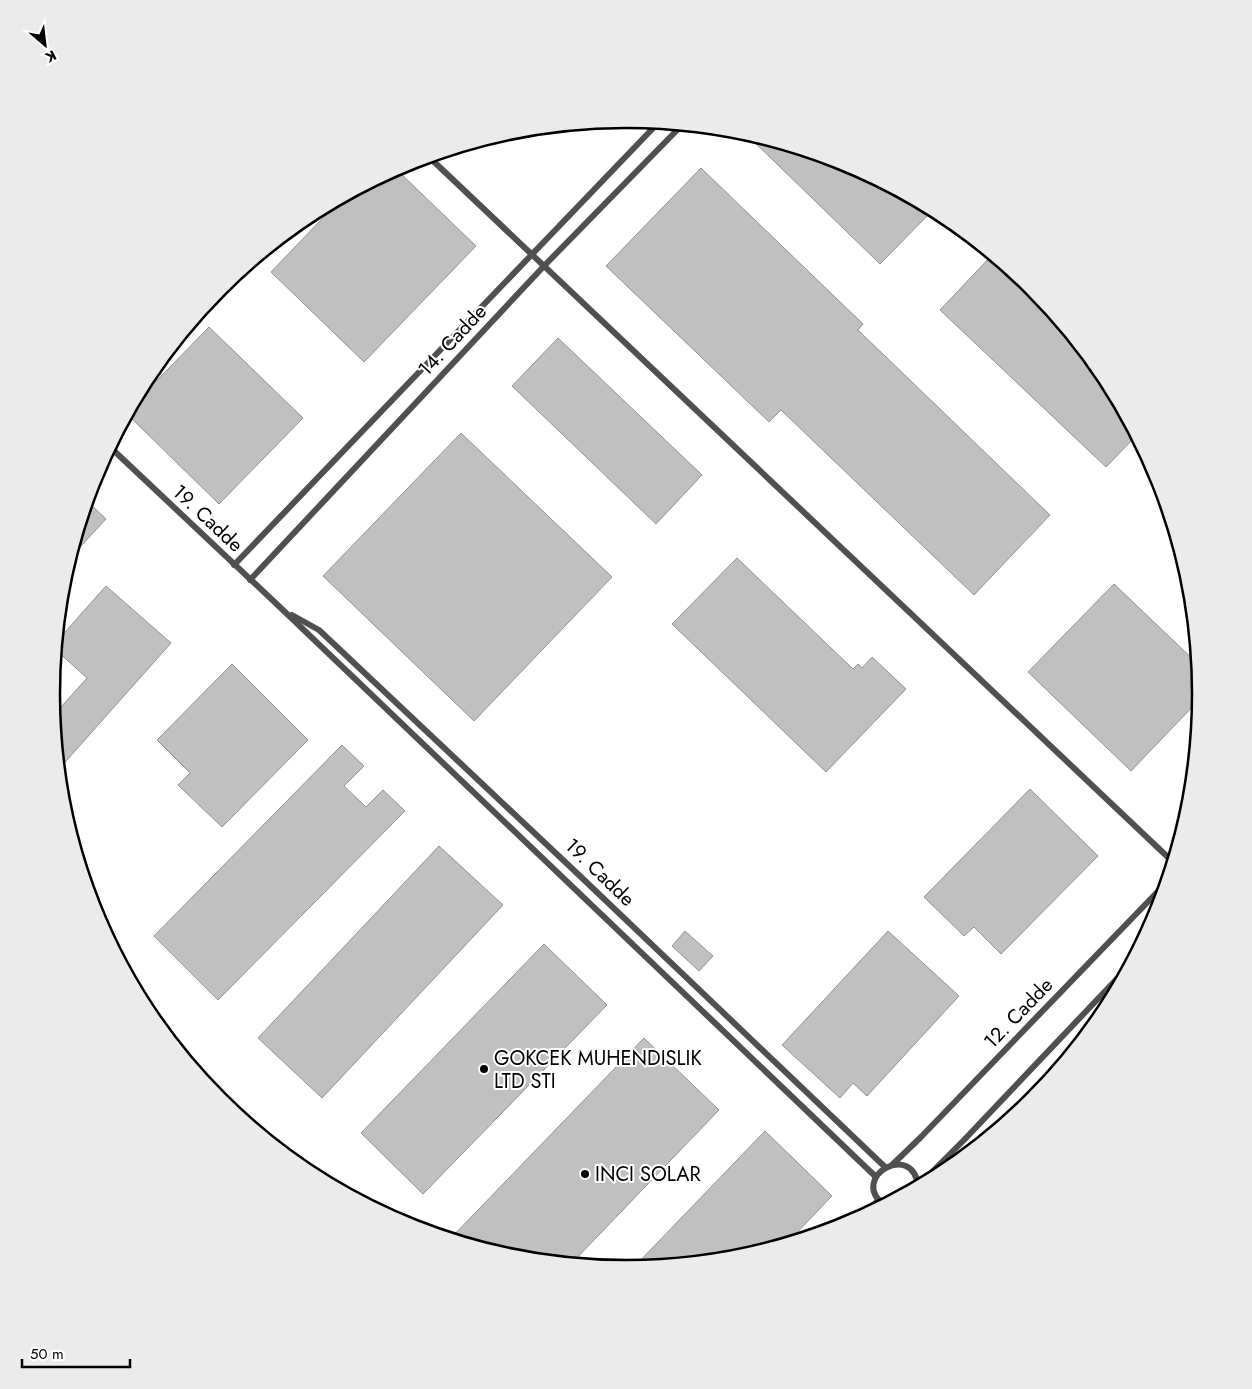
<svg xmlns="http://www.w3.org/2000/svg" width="1252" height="1389" viewBox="0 0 1252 1389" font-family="Jost,sans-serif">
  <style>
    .building { fill: #c0c0c0; stroke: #949494 }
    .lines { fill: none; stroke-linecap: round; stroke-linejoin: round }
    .service { stroke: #505050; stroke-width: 6 }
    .poi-dot { fill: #000; stroke: #fff; stroke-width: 2 }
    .labels { text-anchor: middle; stroke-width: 4; stroke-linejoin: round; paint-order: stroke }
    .street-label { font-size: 20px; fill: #000; stroke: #fff }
    .poi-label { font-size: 20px; fill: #000; stroke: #fff; text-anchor: start }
    .rim { fill: none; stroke: #000; stroke-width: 2.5 }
  </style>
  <rect width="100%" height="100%" fill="#fff"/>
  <g class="building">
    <path d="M 744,132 L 846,164 L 933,210 L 880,264 Z"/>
    <path d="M 701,168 L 863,324 L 858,330 L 1050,515 L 974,595 L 781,410 L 769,422 L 606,266 Z"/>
    <path d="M 396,169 L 476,246 L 364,362 L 271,272 L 344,196 Z"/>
    <path d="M 992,255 L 1033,288 L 1104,375 L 1136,436 L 1106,467 L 940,310 Z"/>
    <path d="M 209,327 L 303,418 L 219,504 L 127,414 L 131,407 Z"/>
    <path d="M 558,338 L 702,475 L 656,524 L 512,386 Z"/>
    <path d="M 461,433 L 612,577 L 474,721 L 323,576 Z"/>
    <path d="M 87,501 L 106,519 L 69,559 Z"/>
    <path d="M 737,558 L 853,669 L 858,664 L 862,668 L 872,657 L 906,689 L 826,772 L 672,624 Z"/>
    <path d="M 1114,584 L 1198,664 L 1201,695 L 1200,699 L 1131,771 L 1028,672 Z"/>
    <path d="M 106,586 L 171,643 L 59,769 L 53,716 L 87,678 L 56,650 L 57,641 Z"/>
    <path d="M 232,664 L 308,740 L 222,827 L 178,785 L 190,773 L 157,740 Z"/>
    <path d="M 342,745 L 364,766 L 344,786 L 366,807 L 383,790 L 405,811 L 218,1000 L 154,936 Z"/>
    <path d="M 1030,789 L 1098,856 L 1001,954 L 974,927 L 964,936 L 924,897 Z"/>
    <path d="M 439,846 L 503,905 L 322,1098 L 258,1038 Z"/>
    <path d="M 685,931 L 713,956 L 699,971 L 672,946 Z"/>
    <path d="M 888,931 L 959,996 L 867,1096 L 853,1083 L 840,1098 L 782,1045 Z"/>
    <path d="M 544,944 L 607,1005 L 423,1194 L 361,1133 Z"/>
    <path d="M 644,1038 L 719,1110 L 571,1264 L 514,1258 L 450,1239 Z"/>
    <path d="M 765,1131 L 832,1196 L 786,1244 L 738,1258 L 632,1269 Z"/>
  </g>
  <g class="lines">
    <g class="service">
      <path d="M 429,157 L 1173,862"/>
      <path d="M 110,447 L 284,611 L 876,1177"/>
      <path d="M 234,565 L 658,123"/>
      <path d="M 250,580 L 544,266 L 682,125"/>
      <path d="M 292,615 L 319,630 L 580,876 L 885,1167"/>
      <path d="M 892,1165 L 921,1137 L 1167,882"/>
      <path d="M 918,1186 L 964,1140 L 1130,965"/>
      <path d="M 884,1205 C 848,1177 914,1140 918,1187"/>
      <path d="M 857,1219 L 879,1200"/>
    </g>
  </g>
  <g class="poi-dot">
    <circle cx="484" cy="1069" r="5"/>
    <circle cx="585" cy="1174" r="5"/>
  </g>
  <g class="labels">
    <g class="street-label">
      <text transform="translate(452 340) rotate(-47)" y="7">14. Cadde</text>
      <text transform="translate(208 518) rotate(43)" y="7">19. Cadde</text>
      <text transform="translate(600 872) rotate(44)" y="7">19. Cadde</text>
      <text transform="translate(1018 1013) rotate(-46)" y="7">12. Cadde</text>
    </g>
    <g class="poi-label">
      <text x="494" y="1065">GOKCEK MUHENDISLIK<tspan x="494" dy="23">LTD STI</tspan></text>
      <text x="595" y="1181">INCI SOLAR</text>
    </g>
  </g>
  <path d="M0 0H1252V1389H0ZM60 694a566 566 0 1 1 1132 0a566 566 0 1 1-1132 0Z" fill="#ebebeb" fill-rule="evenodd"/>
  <path class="rim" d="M60 694a566 566 0 1 1 1132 0a566 566 0 1 1-1132 0Z"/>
  <g transform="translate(45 45) rotate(152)" stroke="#ffffff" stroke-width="4" paint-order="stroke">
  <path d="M0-4L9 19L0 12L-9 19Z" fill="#000000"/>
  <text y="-8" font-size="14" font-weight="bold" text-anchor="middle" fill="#000000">K</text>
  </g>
  <path d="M22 1359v8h108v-8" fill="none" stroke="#000000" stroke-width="2.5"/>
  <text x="30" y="1359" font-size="15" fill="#000000" stroke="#ffffff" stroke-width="4" paint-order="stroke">50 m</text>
</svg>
